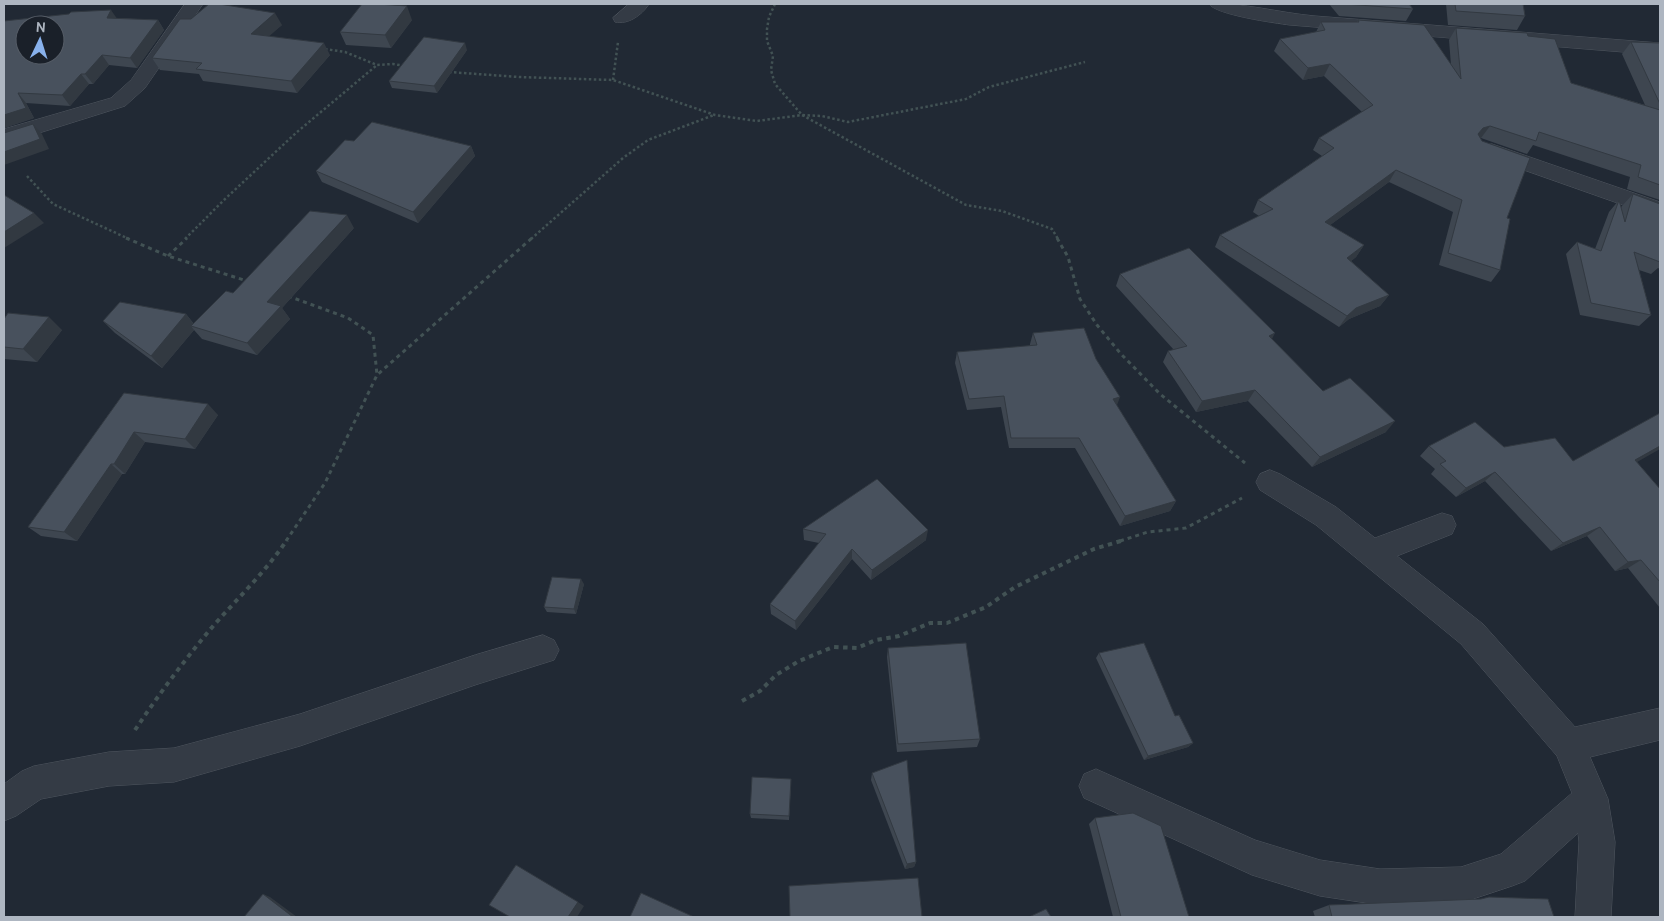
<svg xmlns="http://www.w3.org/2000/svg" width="1664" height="921" viewBox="0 0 1664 921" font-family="Cabin,sans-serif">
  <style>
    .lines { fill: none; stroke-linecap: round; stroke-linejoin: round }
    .minor-casing { stroke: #4f565f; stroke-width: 1 }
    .path-far2 { stroke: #425254; stroke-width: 2.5; stroke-dasharray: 2.5 2.5; stroke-linecap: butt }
    .path-far1 { stroke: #425254; stroke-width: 3; stroke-dasharray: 4 4; stroke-linecap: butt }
    .path { stroke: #425254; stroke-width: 4; stroke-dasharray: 4.5 4.5; stroke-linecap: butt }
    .minor { fill: #343b45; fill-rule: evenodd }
    .wall { fill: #3e4650 }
    .shaded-wall { fill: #323941 }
    .building { fill: #48515d; stroke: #323941; fill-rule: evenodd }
  </style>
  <rect width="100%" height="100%" fill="#212934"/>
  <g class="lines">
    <g class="minor-casing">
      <g id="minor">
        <path d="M 185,4 L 203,4 L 145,88 L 125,106 L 4,144 L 4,129 L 111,98 L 131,80 Z"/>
        <path d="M 629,4 L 649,4 C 642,15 628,25 615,22 L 613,18 Z"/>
        <path d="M 1209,4 C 1242,2 1280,13 1315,16 L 1660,43 L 1660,55 L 1290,25 C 1275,23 1216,15 1209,4 Z"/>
        <path d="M 1492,144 L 1660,202 L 1660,218 L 1484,156 L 1481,151 L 1484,146 Z"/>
        <path d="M 1270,470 L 1280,474 L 1336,507 L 1375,538 L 1442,513 L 1452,516 L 1456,525 L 1452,534 L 1397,556 L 1483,624 L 1575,727 L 1660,708 L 1660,740 L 1590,757 L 1608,799 L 1615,842 L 1611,917 L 1575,917 L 1579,842 L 1578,833 L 1525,881 L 1512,886 L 1461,903 L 1380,905 L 1320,896 L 1252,875 L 1084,798 L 1079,786 L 1084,774 L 1096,769 L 1255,840 L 1320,860 L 1380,869 L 1461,867 L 1501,854 L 1572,793 L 1557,756 L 1461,644 L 1316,525 L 1260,490 L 1256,482 L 1260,474 Z"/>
        <path d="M 543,635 L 554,640 L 559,650 L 554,660 L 475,685 L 300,746 L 174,782 L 109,786 L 41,799 L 16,816 L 4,821 L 4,784 L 22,771 L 34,766 L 109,752 L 174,748 L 300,714 L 475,655 Z"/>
      </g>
    </g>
    <g class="path-far2">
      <path d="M 775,4 L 769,17 L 767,29 L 767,41 L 773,56 L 771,70 L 775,84 L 802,115 L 822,116 L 848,122 L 966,99 L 989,87 L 1085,62"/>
      <path d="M 325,49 L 345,52 L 377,65 L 393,64 L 405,66"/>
      <path d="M 449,72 L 519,77 L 613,80 L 715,115 L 757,121 L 802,115 L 966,205 L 1002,211 L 1052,229 L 1058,239"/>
      <path d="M 613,80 L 618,42"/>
      <path d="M 27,176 L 53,204 L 129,239"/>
      <path d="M 185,239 L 225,199 L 297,132 L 377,65"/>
      <path d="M 531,239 L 623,158 L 648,140 L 714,115"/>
    </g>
    <g class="path-far1">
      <path d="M 126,238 L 168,256 L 247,281"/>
      <path d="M 1057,238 L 1068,257 L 1080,299 L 1097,325 L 1121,354 L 1160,394 L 1245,463"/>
      <path d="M 168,256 L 187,238"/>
      <path d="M 288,296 L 348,318 L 373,335 L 377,375"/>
      <path d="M 286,541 L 325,483 L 377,375 L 532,238"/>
      <path d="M 1120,541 L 1148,532 L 1186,528 L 1242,498"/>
    </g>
    <g class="path">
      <path d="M 742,701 L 760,691 L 776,675 L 799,661 L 833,647 L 857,648 L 876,640 L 899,636 L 930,623 L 947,623 L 986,607 L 1015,587 L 1094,549 L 1124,540"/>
      <path d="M 135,730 C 159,694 186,658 214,625 C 239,597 266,571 287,540"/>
    </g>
    <use href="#minor" class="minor"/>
  </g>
  <g class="wall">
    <path d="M 1329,4 L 1409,4 L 1413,9 L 1406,21 L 1339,16 Z"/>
    <path d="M 1446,4 L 1523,4 L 1525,16 L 1517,30 L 1448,25 Z"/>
    <path d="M 117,18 L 158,20 L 164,30 L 137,68 L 109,65 L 93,84 L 89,84 L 70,106 L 26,103 L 34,118 L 4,128 L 4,21 Z"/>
    <path d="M 412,20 L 391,48 L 346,45 L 340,32 Z"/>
    <path d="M 1358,20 L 1451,65 L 1449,40 L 1456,28 L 1528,36 L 1571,83 L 1645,105 L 1622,54 L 1631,42 L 1660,43 L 1660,200 L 1627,189 L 1630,177 L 1533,145 L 1527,154 L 1481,138 L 1480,139 L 1507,218 L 1500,270 L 1491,282 L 1439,265 L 1453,212 L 1389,182 L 1330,225 L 1364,245 L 1356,257 L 1351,261 L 1389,295 L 1380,306 L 1349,319 L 1339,327 L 1215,247 L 1220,235 L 1259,216 L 1253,212 L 1258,200 L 1322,156 L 1313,150 L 1319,138 L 1362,112 L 1324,76 L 1303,80 L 1274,51 L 1280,39 L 1316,32 L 1321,22 L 1357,22 Z"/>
    <path d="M 282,25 L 268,36 L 330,55 L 297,93 L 203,81 L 199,74 L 160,70 L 152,58 Z"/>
    <path d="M 467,50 L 437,93 L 392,88 L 389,81 Z"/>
    <path d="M 354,141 L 471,146 L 475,156 L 418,223 L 322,182 L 316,171 Z"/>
    <path d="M 1633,194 L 1660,204 L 1660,269 L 1658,268 L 1651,274 L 1639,270 L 1651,315 L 1639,326 L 1580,315 L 1566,254 L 1577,242 L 1595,249 L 1609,212 L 1619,200 L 1622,208 L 1622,206 Z"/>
    <path d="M 354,228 L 282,308 L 290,319 L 257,355 L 202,339 L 194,330 L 162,368 L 115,333 L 103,321 L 186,314 L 194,324 L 233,293 Z"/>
    <path d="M 1120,274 L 1272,339 L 1323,391 L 1386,432 L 1312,467 L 1248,401 L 1196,412 L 1163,362 L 1168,351 L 1174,350 L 1116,286 Z"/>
    <path d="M 4,319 L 62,330 L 37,362 L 4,359 Z"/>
    <path d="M 1033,333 L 1096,359 L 1117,406 L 1176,501 L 1170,511 L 1120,526 L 1075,448 L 1009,448 L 1001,407 L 967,410 L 955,363 L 957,352 L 1030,346 L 1030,344 Z"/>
    <path d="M 124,393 L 218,415 L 195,449 L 145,442 L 125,474 L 122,474 L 77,541 L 41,536 L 28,527 Z"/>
    <path d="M 1429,446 L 1504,447 L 1573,461 L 1637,462 L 1660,489 L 1660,608 L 1628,568 L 1615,571 L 1587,536 L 1551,551 L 1485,481 L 1456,497 L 1431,474 L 1435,469 L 1420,456 Z"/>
    <path d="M 803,529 L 926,540 L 871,580 L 852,559 L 796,630 L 771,614 L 770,604 L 819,543 L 804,540 Z"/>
    <path d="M 584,584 L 576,614 L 547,612 L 544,607 Z"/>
    <path d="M 888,648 L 980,739 L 977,747 L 897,752 L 887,657 Z"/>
    <path d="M 1099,653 L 1175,716 L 1193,743 L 1188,747 L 1144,760 L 1096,658 Z"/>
    <path d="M 872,773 L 916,862 L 914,867 L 905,869 L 871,780 Z"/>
    <path d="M 791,783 L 789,820 L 751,818 L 750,814 Z"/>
    <path d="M 1095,818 L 1189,917 L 1113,917 L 1089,824 Z"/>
    <path d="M 1329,905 L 1554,917 L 1315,917 L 1313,911 Z"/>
  </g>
  <g class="shaded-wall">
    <path d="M 407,6 L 412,20 L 391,48 L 385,35 Z"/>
    <path d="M 111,10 L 118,20 L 107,18 Z"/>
    <path d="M 275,13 L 282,25 L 258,46 L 251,34 Z"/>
    <path d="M 158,20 L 164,30 L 137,68 L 130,58 Z"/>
    <path d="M 324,43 L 330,55 L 297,93 L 291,81 Z"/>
    <path d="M 465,43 L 467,50 L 437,93 L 434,86 Z"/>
    <path d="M 102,55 L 109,65 L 93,84 L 85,74 Z"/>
    <path d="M 1330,64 L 1324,76 L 1303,80 L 1308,68 Z"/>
    <path d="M 81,74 L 89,84 L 70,106 L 62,95 Z"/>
    <path d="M 18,93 L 26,103 L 34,118 L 4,128 L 4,115 Z"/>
    <path d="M 33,124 L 42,134 L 49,149 L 4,165 L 4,152 Z"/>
    <path d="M 1490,126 L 1481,138 L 1474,140 L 1478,134 L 1483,128 Z"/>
    <path d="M 471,146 L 475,156 L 418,223 L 413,212 Z"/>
    <path d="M 1396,170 L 1389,182 L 1318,234 L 1325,222 Z"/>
    <path d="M 34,213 L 44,223 L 4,248 L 4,232 Z"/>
    <path d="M 347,215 L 354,228 L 282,308 L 290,319 L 257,355 L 247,343 L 267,302 Z"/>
    <path d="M 1364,245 L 1356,257 L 1340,270 L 1347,258 Z"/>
    <path d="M 1389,295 L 1380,306 L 1349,319 L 1339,327 L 1347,316 L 1356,308 Z"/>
    <path d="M 186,314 L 196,327 L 191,326 L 194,330 L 162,368 L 151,356 Z"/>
    <path d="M 49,317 L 62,330 L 37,362 L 23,349 Z"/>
    <path d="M 1275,333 L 1269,345 L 1269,336 Z"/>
    <path d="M 1255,390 L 1248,401 L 1196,412 L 1202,401 Z"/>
    <path d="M 1120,397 L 1116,408 L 1113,399 Z"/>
    <path d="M 208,404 L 218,415 L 195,449 L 185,439 Z"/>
    <path d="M 1395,421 L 1386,432 L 1312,467 L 1320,457 Z"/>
    <path d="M 134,432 L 145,442 L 125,474 L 114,464 Z"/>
    <path d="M 1660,446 L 1660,449 L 1623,470 L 1635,460 Z"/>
    <path d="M 111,464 L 122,474 L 77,541 L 64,532 Z"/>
    <path d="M 1495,472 L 1485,481 L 1456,497 L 1466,488 Z"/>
    <path d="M 1176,501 L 1170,511 L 1120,526 L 1125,516 Z"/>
    <path d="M 1600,527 L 1587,536 L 1551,551 L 1563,543 Z"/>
    <path d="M 928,530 L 926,540 L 871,580 L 872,570 Z"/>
    <path d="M 852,549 L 852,559 L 796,630 L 795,621 Z"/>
    <path d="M 1641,560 L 1628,568 L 1615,571 L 1628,562 Z"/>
    <path d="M 581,579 L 584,584 L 576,614 L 574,609 Z"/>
    <path d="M 1193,743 L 1188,747 L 1144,760 L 1148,756 Z"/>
    <path d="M 916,862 L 914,867 L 905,869 L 907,864 Z"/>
    <path d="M 263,894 L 270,897 L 297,917 L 293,917 Z"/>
    <path d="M 578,902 L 584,906 L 577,917 L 568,917 Z"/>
  </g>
  <g class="building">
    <path d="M 209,4 L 219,4 L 275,13 L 251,34 L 324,43 L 291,81 L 196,69 L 202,63 L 152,58 L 180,19 L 191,19 Z"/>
    <path d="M 362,4 L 377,4 L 407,6 L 385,35 L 340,32 Z"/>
    <path d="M 1345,4 L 1409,4 L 1413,9 Z"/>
    <path d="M 1455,4 L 1523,4 L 1525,16 L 1456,11 Z"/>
    <path d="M 111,10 L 107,18 L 158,20 L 130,58 L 102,55 L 85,74 L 81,74 L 62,95 L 18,93 L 26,108 L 4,115 L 4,21 L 69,14 L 71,12 ZM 25,25 L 55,25 L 55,55 L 25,55 Z"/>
    <path d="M 1358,20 L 1424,25 L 1461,79 L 1456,28 L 1527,33 L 1528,36 L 1555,39 L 1571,83 L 1660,110 L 1660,185 L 1638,177 L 1641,165 L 1539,132 L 1536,141 L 1490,126 L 1483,128 L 1478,134 L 1482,141 L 1530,158 L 1507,218 L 1510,219 L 1500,270 L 1448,253 L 1462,200 L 1396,170 L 1325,222 L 1364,245 L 1347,258 L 1389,295 L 1356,308 L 1347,316 L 1220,235 L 1273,209 L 1258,200 L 1334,148 L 1319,138 L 1373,105 L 1330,64 L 1308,68 L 1280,39 L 1325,30 L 1321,22 L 1359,22 Z"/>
    <path d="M 424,37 L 465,43 L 434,86 L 389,81 Z"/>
    <path d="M 1631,42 L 1660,43 L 1660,104 Z"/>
    <path d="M 372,122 L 471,146 L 413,212 L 316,171 L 345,140 L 354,141 Z"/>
    <path d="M 33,124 L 40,139 L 4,152 L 4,133 Z"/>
    <path d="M 1633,194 L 1660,204 L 1660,262 L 1634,252 L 1651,315 L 1591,303 L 1577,242 L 1601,251 L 1619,200 L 1625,222 Z"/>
    <path d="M 4,195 L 34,213 L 4,232 Z"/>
    <path d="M 310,211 L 347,215 L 267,302 L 281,306 L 247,343 L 191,326 L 226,291 L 233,293 Z"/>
    <path d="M 1189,248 L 1275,333 L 1269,336 L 1323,391 L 1350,378 L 1395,421 L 1320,457 L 1255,390 L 1202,401 L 1168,351 L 1187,346 L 1120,274 Z"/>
    <path d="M 120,302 L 186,314 L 151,356 L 103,321 Z"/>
    <path d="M 8,313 L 49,317 L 23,349 L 4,347 L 4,319 Z"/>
    <path d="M 1084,328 L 1096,359 L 1120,397 L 1113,399 L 1176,501 L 1125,516 L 1079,438 L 1011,438 L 1004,396 L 969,399 L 957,352 L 1037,345 L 1033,333 Z"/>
    <path d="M 124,393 L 208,404 L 185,439 L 134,432 L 114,464 L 111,464 L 64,532 L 28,527 Z"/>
    <path d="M 1660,413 L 1660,446 L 1635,460 L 1660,489 L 1660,582 L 1641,560 L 1628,562 L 1600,527 L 1563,543 L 1495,472 L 1466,488 L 1440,464 L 1446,461 L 1429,446 L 1475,422 L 1504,447 L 1555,438 L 1573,461 Z"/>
    <path d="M 877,479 L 928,530 L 872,570 L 852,549 L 795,621 L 770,604 L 826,534 L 803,529 Z"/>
    <path d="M 552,577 L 581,579 L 574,609 L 544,607 Z"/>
    <path d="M 966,643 L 980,739 L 898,744 L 888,648 Z"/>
    <path d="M 1144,643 L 1175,716 L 1179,715 L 1193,743 L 1148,756 L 1099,653 Z"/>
    <path d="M 907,760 L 916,862 L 907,864 L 872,773 Z"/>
    <path d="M 752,777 L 791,779 L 789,816 L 750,814 Z"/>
    <path d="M 1133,813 L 1161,826 L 1189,917 L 1121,917 L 1095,818 Z"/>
    <path d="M 516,865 L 578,902 L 568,917 L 510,917 L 489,905 Z"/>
    <path d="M 918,878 L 922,917 L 790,917 L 789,886 Z"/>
    <path d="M 641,893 L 694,917 L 630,917 Z"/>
    <path d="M 263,894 L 293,917 L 244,917 Z"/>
    <path d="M 1489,897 L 1548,899 L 1554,917 L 1332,917 L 1329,905 L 1481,899 Z"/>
    <path d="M 1046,909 L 1051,917 L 1029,917 Z"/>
  </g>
  <rect width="1664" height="921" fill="none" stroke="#aeb6c1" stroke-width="10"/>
  <g transform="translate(40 40) rotate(4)"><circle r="24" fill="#1a2029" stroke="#555c66"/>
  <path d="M0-4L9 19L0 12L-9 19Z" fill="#88b1ec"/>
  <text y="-8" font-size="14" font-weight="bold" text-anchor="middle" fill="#aeb6c1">N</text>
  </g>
</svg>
